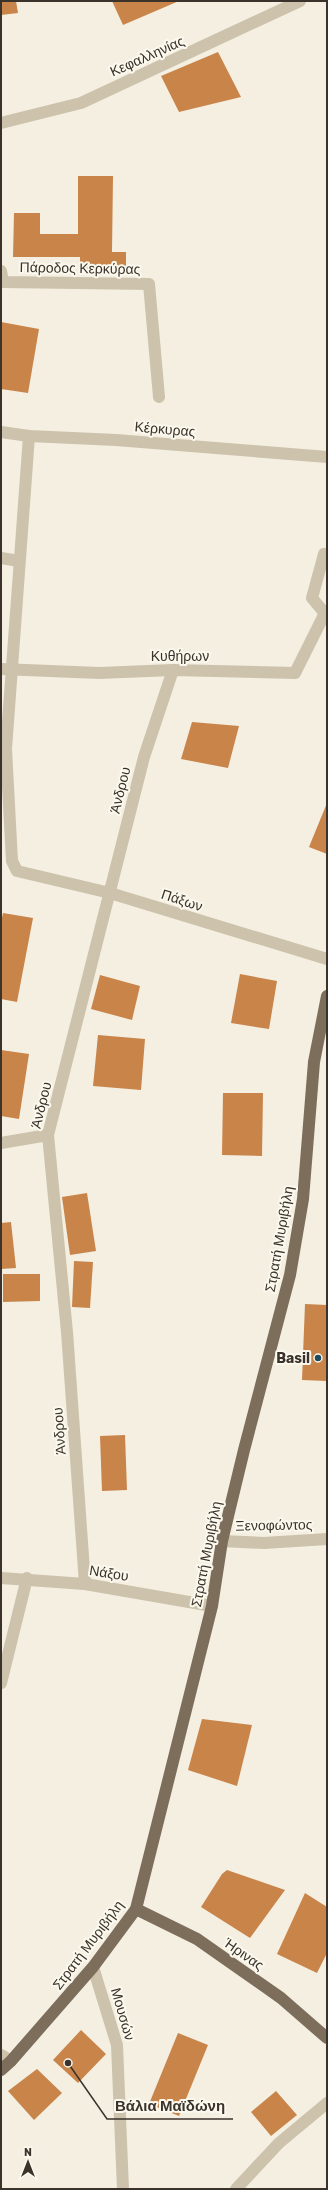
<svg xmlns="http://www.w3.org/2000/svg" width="328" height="2190" viewBox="0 0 328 2190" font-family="Rubik,sans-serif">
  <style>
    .building { fill: #c9844a }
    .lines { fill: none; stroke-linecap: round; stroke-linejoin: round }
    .minor { stroke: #cdc2ac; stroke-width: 12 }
    .major { stroke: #7d6e5c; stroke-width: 12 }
    .poi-dot { fill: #1e4c5e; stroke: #fbf8ee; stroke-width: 1.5 }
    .labels { text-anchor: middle; stroke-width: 4; stroke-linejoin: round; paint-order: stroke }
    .street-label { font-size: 14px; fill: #3b332b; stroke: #fbf8ee }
    .poi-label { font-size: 14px; font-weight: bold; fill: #3b332b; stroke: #fbf8ee; text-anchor: end }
    .leader { fill: none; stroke: #3b332b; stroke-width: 1.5 }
    .callout-dot { fill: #3b332b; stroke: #fbf8ee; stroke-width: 1.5 }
    .callout-label { font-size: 15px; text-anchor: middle; font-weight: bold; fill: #3b332b; stroke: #fbf8ee; stroke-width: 4; stroke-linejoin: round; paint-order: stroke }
  </style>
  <rect width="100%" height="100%" fill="#f4efe1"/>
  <g class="building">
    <path d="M 1,1 L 16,1 L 18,13 L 1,15 Z"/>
    <path d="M 112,1 L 179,1 L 123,25 Z"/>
    <path d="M 218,52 L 241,97 L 179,112 L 161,76 Z"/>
    <path d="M 78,176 L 113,176 L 112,252 L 126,252 L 126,271 L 80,270 L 80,257 L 13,257 L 14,213 L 40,213 L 40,234 L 78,234 Z"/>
    <path d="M 1,322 L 39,329 L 28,393 L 1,389 Z"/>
    <path d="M 192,722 L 239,726 L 228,768 L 181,759 Z"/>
    <path d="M 327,803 L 327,854 L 309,847 Z"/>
    <path d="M 3,913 L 33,918 L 17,1002 L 1,999 L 1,922 Z"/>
    <path d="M 240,974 L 277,981 L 269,1029 L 231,1023 Z"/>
    <path d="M 100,975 L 140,986 L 132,1020 L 91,1009 Z"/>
    <path d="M 98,1035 L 145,1039 L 141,1090 L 93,1086 Z"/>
    <path d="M 1,1050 L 29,1054 L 19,1119 L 1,1116 Z"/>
    <path d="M 223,1093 L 263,1093 L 262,1156 L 222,1155 Z"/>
    <path d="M 87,1193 L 96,1251 L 70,1255 L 62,1197 Z"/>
    <path d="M 11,1222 L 16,1268 L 1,1269 L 1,1223 Z"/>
    <path d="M 74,1261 L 93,1262 L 90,1308 L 72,1307 Z"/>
    <path d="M 3,1274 L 40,1274 L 40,1301 L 3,1302 Z"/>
    <path d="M 305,1304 L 327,1305 L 327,1381 L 302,1380 Z"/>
    <path d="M 125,1435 L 127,1490 L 102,1491 L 100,1436 Z"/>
    <path d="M 202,1719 L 252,1725 L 237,1786 L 188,1770 Z"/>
    <path d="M 227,1870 L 285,1890 L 250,1938 L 201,1907 L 222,1874 Z"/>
    <path d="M 305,1893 L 327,1907 L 327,1953 L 317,1973 L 277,1954 Z"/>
    <path d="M 81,2030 L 106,2054 L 78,2083 L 53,2060 Z"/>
    <path d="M 178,2033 L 208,2045 L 179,2116 L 149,2104 Z"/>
    <path d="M 37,2069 L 62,2093 L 34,2120 L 8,2091 Z"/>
    <path d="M 276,2091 L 297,2115 L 271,2136 L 251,2112 Z"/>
  </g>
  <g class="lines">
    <g class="minor">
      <path d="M 1,123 L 81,103 L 300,1"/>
      <path d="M 1,271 L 3,282 L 149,284 L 159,397"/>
      <path d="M 1,432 L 29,436 L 116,440 L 327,457"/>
      <path d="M 29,436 L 6,749 L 12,861 L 17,871 L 110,893 L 327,959"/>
      <path d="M 327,554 L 324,554 L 312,598 L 327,616"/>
      <path d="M 1,558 L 19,561"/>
      <path d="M 1,669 L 99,673 L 173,670 L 295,673 L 324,615"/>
      <path d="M 1,1143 L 48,1135"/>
      <path d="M 222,1541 L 264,1543 L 327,1539"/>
      <path d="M 1,1578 L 85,1584 L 212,1606"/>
      <path d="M 85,1584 L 67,1332 L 48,1135 L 144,757 L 173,670"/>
      <path d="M 1,1683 L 27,1578"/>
      <path d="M 93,1967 L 117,2045 L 123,2189"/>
      <path d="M 1,2055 L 11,2061"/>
      <path d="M 236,2189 L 279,2143 L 327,2103"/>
    </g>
    <g class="major">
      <path d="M 136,1909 L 197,1939 L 281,1998 L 327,2038"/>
      <path d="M 1,2070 L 11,2061 L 93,1967 L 136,1909 L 212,1606 L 222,1541 L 244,1450 L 290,1275 L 303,1199 L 314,1062 L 327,996"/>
    </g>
  </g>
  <circle class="poi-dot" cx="318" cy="1358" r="4"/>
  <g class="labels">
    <g class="street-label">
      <text transform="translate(147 56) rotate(-24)" y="5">Κεφαλληνίας</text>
      <text transform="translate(80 268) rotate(1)" y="5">Πάροδος Κερκύρας</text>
      <text transform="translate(165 429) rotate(5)" y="5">Κέρκυρας</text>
      <text x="180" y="661">Κυθήρων</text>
      <text transform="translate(120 790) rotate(-76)" y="5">Άνδρου</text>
      <text transform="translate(182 900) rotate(18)" y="5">Πάξων</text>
      <text transform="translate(41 1105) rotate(-76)" y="5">Άνδρου</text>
      <text transform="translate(279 1239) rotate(-80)" y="5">Στρατή Μυριβήλη</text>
      <text transform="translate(59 1431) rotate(-94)" y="5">Άνδρου</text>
      <text transform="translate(274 1525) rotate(-1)" y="5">Ξενοφώντος</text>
      <text transform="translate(206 1554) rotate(-79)" y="5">Στρατή Μυριβήλη</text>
      <text transform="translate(109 1573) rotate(9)" y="5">Νάξου</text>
      <text transform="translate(88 1945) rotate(-53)" y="5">Στρατή Μυριβήλη</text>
      <text transform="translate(244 1954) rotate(35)" y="5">Ήρινας</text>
      <text transform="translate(123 2014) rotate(74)" y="5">Μουσών</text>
    </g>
    <g class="poi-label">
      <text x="310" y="1363">Basil</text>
    </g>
  </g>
  <path class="leader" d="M68 2063L107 2119H233"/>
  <circle class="callout-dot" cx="68" cy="2063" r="4"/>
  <g class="callout-label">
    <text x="170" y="2111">Βάλια Μαϊδώνη</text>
  </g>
  <rect width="328" height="2190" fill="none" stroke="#3b332b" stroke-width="4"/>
  <g transform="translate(28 2162)" stroke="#fbf8ee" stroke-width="3" paint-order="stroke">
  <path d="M0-3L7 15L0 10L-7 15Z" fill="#3b332b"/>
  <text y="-6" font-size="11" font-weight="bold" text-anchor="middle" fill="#3b332b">N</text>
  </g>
</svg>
